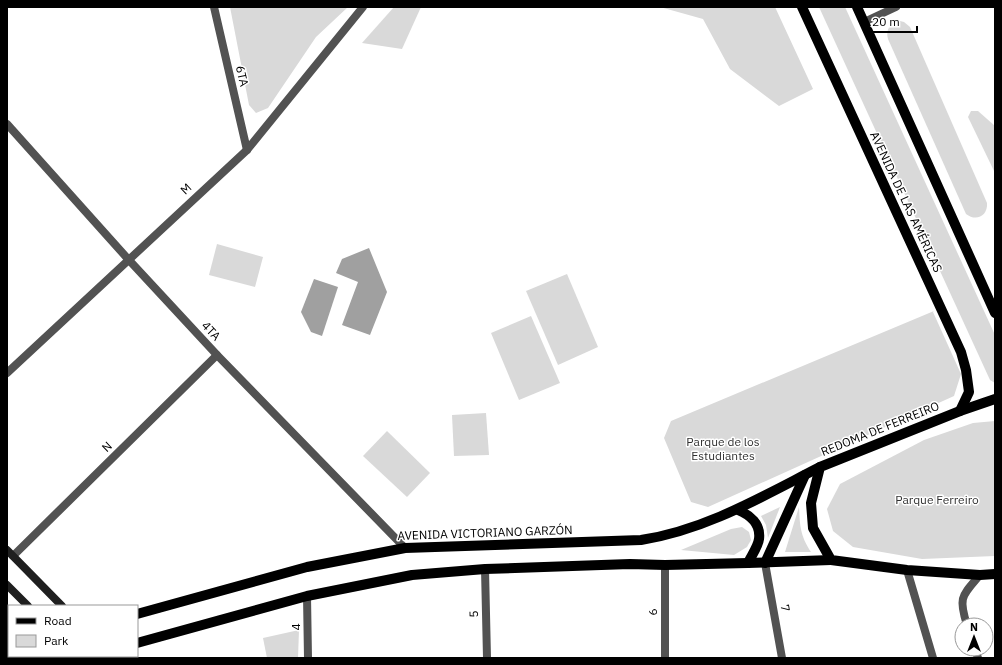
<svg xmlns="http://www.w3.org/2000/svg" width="1002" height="665" viewBox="0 0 1002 665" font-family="'IBM Plex Sans',sans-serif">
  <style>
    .green { fill: #d9d9d9 }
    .water { fill: #a0a0a0 }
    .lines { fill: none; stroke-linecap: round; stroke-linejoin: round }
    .pedestrian { stroke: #525252; stroke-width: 8 }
    .minor { stroke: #525252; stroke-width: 8 }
    .tertiary { stroke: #525252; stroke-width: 8 }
    .secondary { stroke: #1f1f1f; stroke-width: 8 }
    .primary { stroke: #000; stroke-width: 10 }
    .labels { text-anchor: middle; stroke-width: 3; stroke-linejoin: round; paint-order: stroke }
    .street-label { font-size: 12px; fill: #000; stroke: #fff }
    .park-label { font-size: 12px; fill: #303030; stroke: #fff }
  </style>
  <rect width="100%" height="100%" fill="#fff"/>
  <g class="green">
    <path d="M 230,7 L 348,7 L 316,37 L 268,108 L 256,113 L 249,105 Z"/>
    <path d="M 394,7 L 421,7 L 402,49 L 362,43 Z"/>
    <path d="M 660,7 L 775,7 L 813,89 L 779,106 L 730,69 L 703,19 Z"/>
    <path d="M 819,7 L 845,7 L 995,335 L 995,383 L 990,380 Z"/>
    <path d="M 900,21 L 904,22 L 910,27 L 987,203 C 988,216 976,222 966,214 L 888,39 C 885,29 891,22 900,21 Z"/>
    <path d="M 971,111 L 978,111 L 995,126 L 995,173 L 968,117 Z"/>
    <path d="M 217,244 L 263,257 L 255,287 L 209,275 Z"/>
    <path d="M 567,274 L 598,347 L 558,365 L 526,291 Z"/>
    <path d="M 934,311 L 933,312 L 961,374 L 954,396 L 708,507 L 691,502 L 664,438 L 671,421 Z"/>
    <path d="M 531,316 L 560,383 L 519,400 L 491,333 Z"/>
    <path d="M 486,413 L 489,455 L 454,456 L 452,415 Z"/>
    <path d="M 995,421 L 995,556 L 922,559 L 853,547 L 833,531 L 827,509 L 840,484 L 924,440 L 973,423 Z"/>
    <path d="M 387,431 L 430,473 L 407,497 L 363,456 Z"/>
    <path d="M 780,507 L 768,538 L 766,525 L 761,516 Z"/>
    <path d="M 799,507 C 800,526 800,535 811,552 L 785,552 Z"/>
    <path d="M 742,527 L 749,532 L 751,540 L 747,547 L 734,555 L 681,550 L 731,529 Z"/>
    <path d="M 299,630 L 298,658 L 267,658 L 263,638 Z"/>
  </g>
  <g class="water">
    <path d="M 369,248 L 387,292 L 370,335 L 342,325 L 358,282 L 336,273 L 342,259 Z"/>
    <path d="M 314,279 L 338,287 L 322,336 L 311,332 L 301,312 Z"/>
  </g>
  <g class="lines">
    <g class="pedestrian">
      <path d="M 907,570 L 933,658"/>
      <path d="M 967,625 C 958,597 962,596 980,575"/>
      <path d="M 975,649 L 978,658"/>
    </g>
    <g class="minor">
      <path d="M 214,7 L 247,150"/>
      <path d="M 864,22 L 896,7"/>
      <path d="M 7,124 L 128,259"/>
      <path d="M 13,556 L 217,355"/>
      <path d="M 765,563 L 782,658"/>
      <path d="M 665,565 L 665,658"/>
      <path d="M 485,569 L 487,658"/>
      <path d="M 307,596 L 308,658"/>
      <path d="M 129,656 L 129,658"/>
    </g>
    <g class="tertiary">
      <path d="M 128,259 L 217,355 L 405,548"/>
      <path d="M 7,373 L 247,150 L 363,7"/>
    </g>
    <g class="secondary">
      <path d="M 7,550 L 62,606"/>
      <path d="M 7,585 L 28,606"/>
      <path d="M 66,658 L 69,656"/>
    </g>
    <g class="primary">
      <path d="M 802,7 L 961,352 L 966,370 L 969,392 L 960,411"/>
      <path d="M 857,7 L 995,313"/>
      <path d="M 995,399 L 960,411 L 820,467 L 811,503 L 813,528 L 831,560 L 907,570 L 980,575 L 995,574"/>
      <path d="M 738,510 C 750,515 761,524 759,539 C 758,547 751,556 748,563"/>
      <path d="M 765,563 L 805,475"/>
      <path d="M 137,614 L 307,567 L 405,548 L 641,540 C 706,530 763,496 820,467"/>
      <path d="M 137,643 L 307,596 L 412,575 L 485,569 L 630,564 L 665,565 L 748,563 L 831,560"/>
      <path d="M 7,647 L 9,647"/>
      <path d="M 82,658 L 89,656"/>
    </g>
  </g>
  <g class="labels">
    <g class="street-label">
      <text transform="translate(242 76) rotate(77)" y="4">6TA</text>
      <text transform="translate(186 189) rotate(-43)" y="4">M</text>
      <text transform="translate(906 202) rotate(65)" y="4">AVENIDA DE LAS AMÉRICAS</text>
      <text transform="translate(211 331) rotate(47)" y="4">4TA</text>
      <text transform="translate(880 429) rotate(-22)" y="4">REDOMA DE FERREIRO</text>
      <text transform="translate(107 447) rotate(-44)" y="4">N</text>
      <text transform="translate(485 533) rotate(-2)" y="4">AVENIDA VICTORIANO GARZÓN</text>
      <text transform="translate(785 608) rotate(80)" y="4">7</text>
      <text transform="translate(653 612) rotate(-90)" y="4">6</text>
      <text transform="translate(474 614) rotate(-91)" y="4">5</text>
      <text transform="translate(296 627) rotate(-90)" y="4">4</text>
    </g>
    <g class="park-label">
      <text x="723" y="446">Parque de los<tspan x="723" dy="14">Estudiantes</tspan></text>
      <text x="937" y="504">Parque Ferreiro</text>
    </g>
  </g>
  <rect width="1002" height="665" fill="none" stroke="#000000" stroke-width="16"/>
  <rect x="8" y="605" width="130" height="52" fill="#ffffff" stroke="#999999"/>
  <rect x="16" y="618" width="20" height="6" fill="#000000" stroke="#999999"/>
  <text x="44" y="625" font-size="12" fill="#000000">Road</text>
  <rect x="16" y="635" width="20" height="12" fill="#d9d9d9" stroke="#999999"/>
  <text x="44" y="645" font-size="12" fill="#000000">Park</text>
  <g transform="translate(974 637)"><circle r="19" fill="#ffffff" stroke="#999999"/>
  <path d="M0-3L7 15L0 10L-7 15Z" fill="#000000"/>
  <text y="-6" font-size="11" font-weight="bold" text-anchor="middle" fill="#000000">N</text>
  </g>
  <path d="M866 26v6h51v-6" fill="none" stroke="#000000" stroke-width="2"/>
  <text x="872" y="26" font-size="12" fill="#000000" stroke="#ffffff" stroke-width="3" paint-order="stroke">20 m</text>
</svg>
